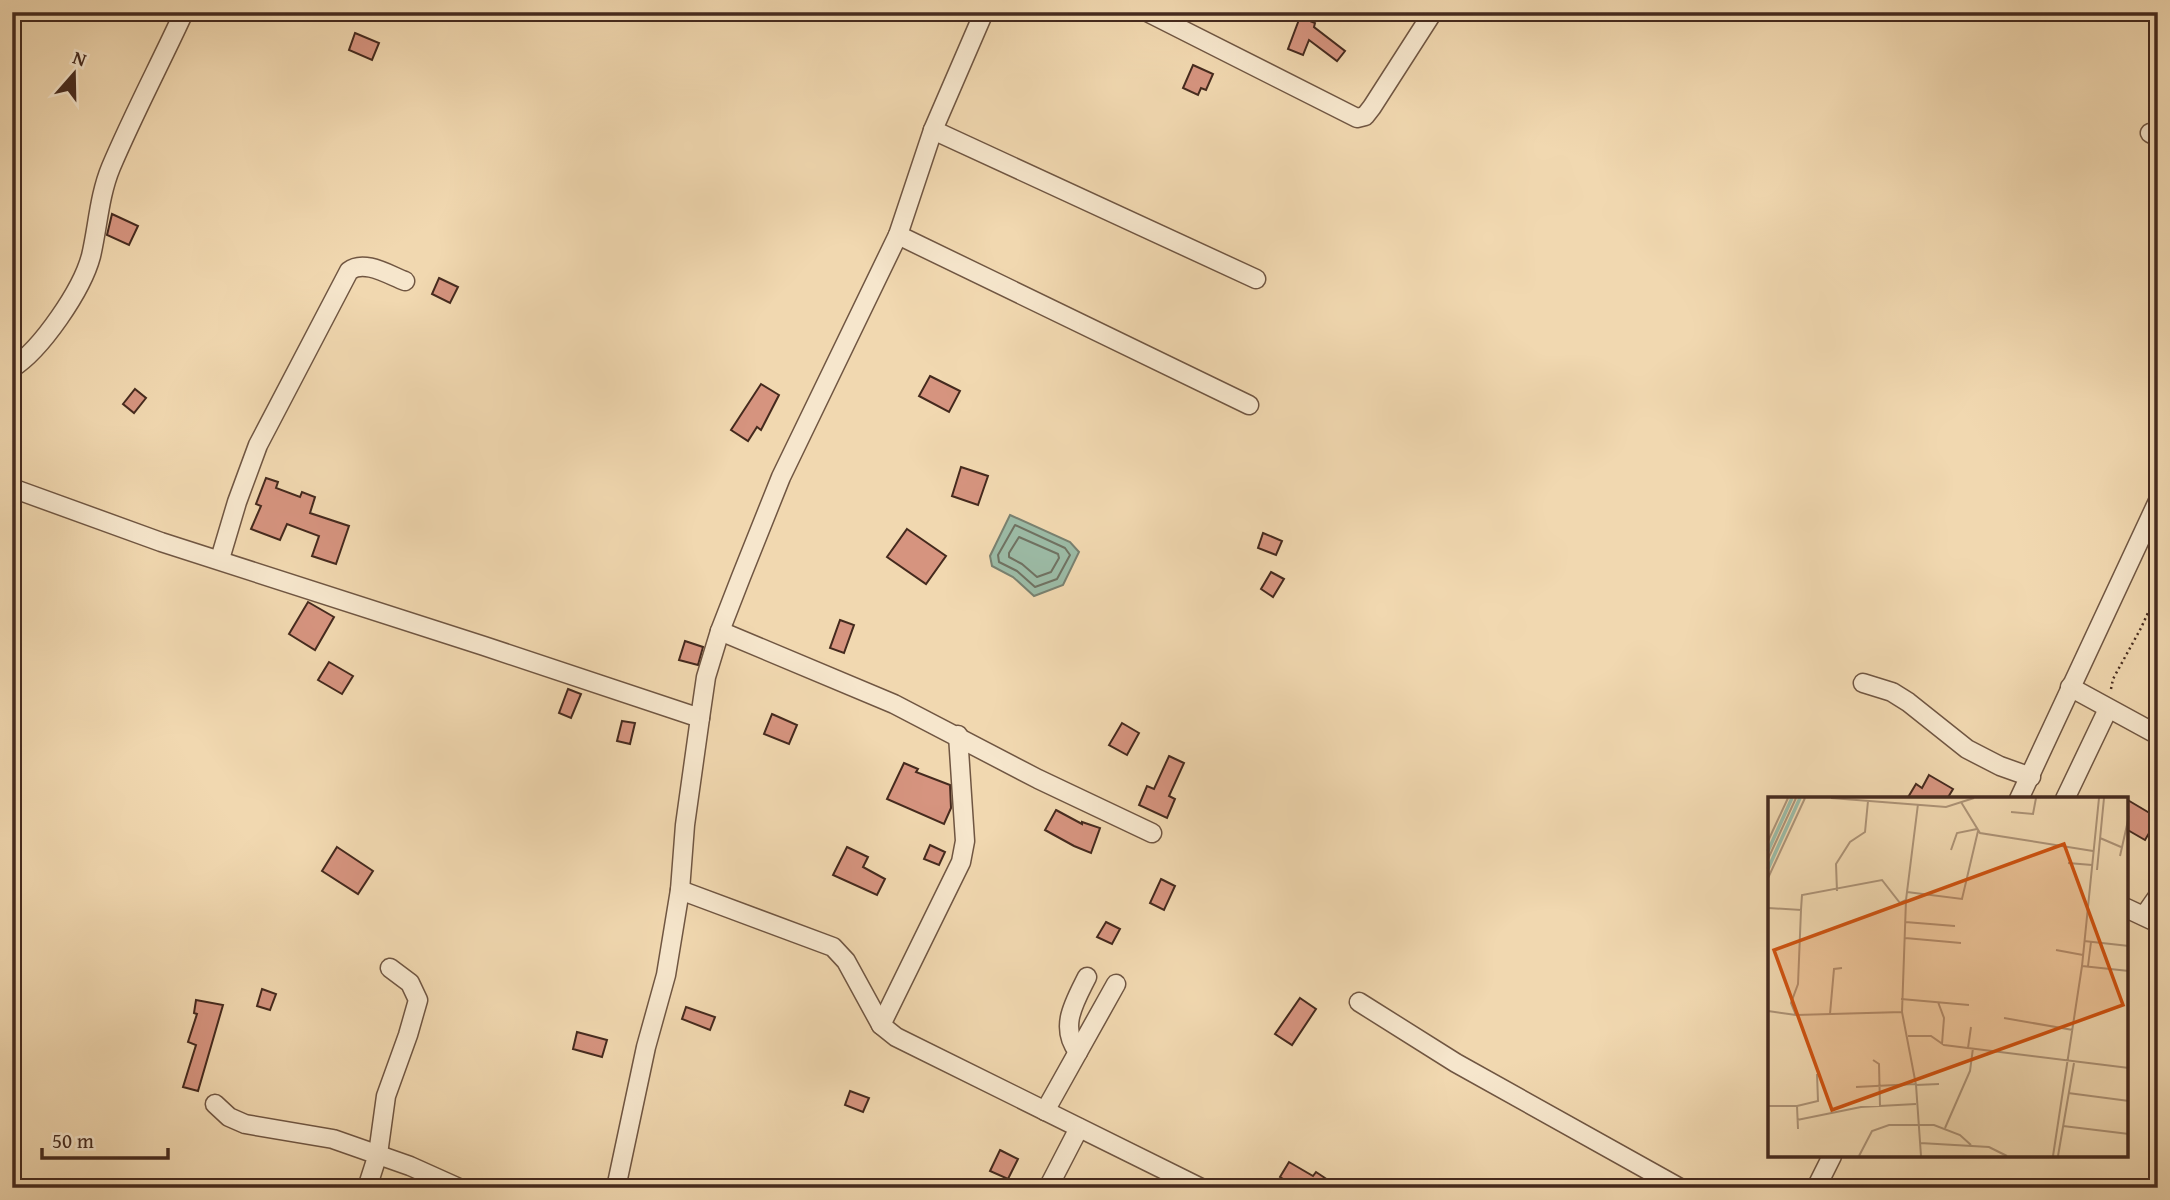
<svg xmlns="http://www.w3.org/2000/svg" width="2170" height="1200" viewBox="0 0 2170 1200" font-family="'Gentium Book Plus',serif">
  <style>
    .water { fill: #9cbba6; stroke: #798170; stroke-width: 2 }
    .lines { fill: none; stroke-linecap: round; stroke-linejoin: round }
    .shore { stroke: #707262; stroke-width: 2 }
    .building { fill: #d6947f; stroke: #452a1e; stroke-width: 2 }
    .street-casing { stroke: #705642; stroke-width: 21 }
    .path { stroke: #452a1e; stroke-width: 2.5; stroke-dasharray: 2 3.5; stroke-linecap: butt }
    .street { stroke: #f6e6cc; stroke-width: 18 }
    .inset-river { fill: none; stroke: #9cbba6; stroke-width: 3.5 }
    .inset-road { fill: none; stroke: #ac9276; stroke-width: 2 }
    .view { fill: #d0520f; fill-opacity: 0.15; stroke: #d0520f; stroke-width: 3.5 }
    .inset-edge { fill: none; stroke: #452a1e; stroke-width: 3.5 }
  </style>
  <rect width="100%" height="100%" fill="#f1d8b0"/>
  <filter id="stains"><feTurbulence type="fractalNoise" baseFrequency=".00286" numOctaves="4"/><feColorMatrix values="0 0 0 0 .2 0 0 0 0 .09 0 0 0 0 .02 0 0 0 .5 -.17"/></filter>
  <radialGradient id="worn" r=".72"><stop offset=".6" stop-color="#630" stop-opacity="0"/><stop offset="1" stop-color="#630" stop-opacity=".3"/></radialGradient>
  <path class="water" d="M 1010,515 L 1070,542 L 1079,552 L 1063,585 L 1034,596 L 1013,577 L 992,566 L 990,556 Z"/>
  <g class="lines">
    <g class="shore">
      <path d="M 1015,525 L 1065,548 L 1070,555 L 1057,579 L 1035,587 L 1017,571 L 999,562 L 998,555 Z"/>
      <path d="M 1019,537 L 1058,554 L 1059,558 L 1051,572 L 1037,577 L 1022,564 L 1009,557 L 1009,553 Z"/>
    </g>
  </g>
  <g class="building">
    <path d="M 1300,17 L 1315,23 L 1314,27 L 1345,51 L 1337,61 L 1309,40 L 1303,55 L 1288,49 Z"/>
    <path d="M 355,33 L 379,43 L 372,60 L 349,50 Z"/>
    <path d="M 1193,65 L 1213,74 L 1206,90 L 1201,88 L 1198,95 L 1183,88 Z"/>
    <path d="M 112,214 L 138,226 L 129,245 L 107,235 Z"/>
    <path d="M 439,278 L 458,287 L 450,303 L 432,294 Z"/>
    <path d="M 930,376 L 960,391 L 949,412 L 919,396 Z"/>
    <path d="M 761,384 L 779,395 L 761,430 L 757,427 L 748,441 L 731,430 Z"/>
    <path d="M 135,389 L 146,398 L 134,413 L 123,404 Z"/>
    <path d="M 961,467 L 988,476 L 978,505 L 952,496 Z"/>
    <path d="M 266,478 L 278,482 L 276,488 L 300,497 L 302,492 L 315,497 L 310,513 L 349,526 L 336,564 L 312,556 L 319,536 L 287,524 L 280,540 L 251,529 L 261,506 L 256,504 Z"/>
    <path d="M 907,529 L 946,556 L 926,584 L 887,557 Z"/>
    <path d="M 1263,533 L 1282,541 L 1276,555 L 1258,548 Z"/>
    <path d="M 1271,572 L 1284,579 L 1273,597 L 1261,589 Z"/>
    <path d="M 308,602 L 334,617 L 315,650 L 289,634 Z"/>
    <path d="M 840,620 L 854,625 L 844,653 L 830,648 Z"/>
    <path d="M 685,641 L 703,647 L 698,665 L 679,660 Z"/>
    <path d="M 329,662 L 353,676 L 342,694 L 318,680 Z"/>
    <path d="M 568,689 L 581,694 L 571,718 L 559,713 Z"/>
    <path d="M 772,714 L 797,725 L 789,744 L 764,734 Z"/>
    <path d="M 622,721 L 635,723 L 630,744 L 617,741 Z"/>
    <path d="M 1122,723 L 1139,733 L 1127,755 L 1109,745 Z"/>
    <path d="M 1169,756 L 1184,763 L 1169,796 L 1175,799 L 1167,818 L 1139,805 L 1147,786 L 1154,789 Z"/>
    <path d="M 904,763 L 918,769 L 916,772 L 950,785 L 951,808 L 944,824 L 887,799 Z"/>
    <path d="M 1929,775 L 1953,789 L 1947,799 L 1907,799 L 1916,784 L 1922,788 Z"/>
    <path d="M 2126,799 L 2158,818 L 2145,840 L 2126,829 Z"/>
    <path d="M 1056,810 L 1082,824 L 1082,822 L 1100,828 L 1091,853 L 1074,846 L 1045,830 Z"/>
    <path d="M 930,845 L 945,852 L 939,865 L 924,859 Z"/>
    <path d="M 337,847 L 373,871 L 358,894 L 322,871 Z"/>
    <path d="M 847,847 L 868,857 L 863,867 L 885,879 L 877,895 L 833,875 Z"/>
    <path d="M 1161,879 L 1175,886 L 1164,910 L 1150,903 Z"/>
    <path d="M 1106,922 L 1120,929 L 1112,944 L 1097,937 Z"/>
    <path d="M 262,989 L 276,994 L 270,1010 L 257,1006 Z"/>
    <path d="M 1300,998 L 1316,1009 L 1292,1045 L 1275,1034 Z"/>
    <path d="M 196,1000 L 223,1005 L 198,1091 L 183,1087 L 196,1045 L 188,1042 L 197,1014 L 194,1013 Z"/>
    <path d="M 686,1007 L 715,1017 L 710,1030 L 682,1019 Z"/>
    <path d="M 577,1032 L 607,1040 L 602,1057 L 573,1049 Z"/>
    <path d="M 850,1091 L 869,1098 L 863,1112 L 845,1105 Z"/>
    <path d="M 1000,1150 L 1018,1159 L 1008,1179 L 990,1171 Z"/>
    <path d="M 1289,1162 L 1313,1176 L 1316,1172 L 1340,1188 L 1298,1188 L 1280,1177 Z"/>
  </g>
  <g class="lines">
    <g class="street-casing">
      <g id="street">
        <path d="M 1147,12 L 1357,118 L 1365,116 L 1372,107 L 1433,12"/>
        <path d="M 2153,12 L 2158,15"/>
        <path d="M 933,130 L 1256,279"/>
        <path d="M 2150,133 L 2158,137"/>
        <path d="M 898,235 L 1249,405"/>
        <path d="M 12,368 C 41,350 82,290 91,256 C 98,226 99,196 111,167 C 133,115 160,64 184,12"/>
        <path d="M 12,488 L 161,542 L 484,646 L 700,718 L 706,677 L 720,631 L 741,577 L 781,477 L 898,235 L 933,130 L 984,12"/>
        <path d="M 220,559 L 237,502 L 258,445 L 349,271 C 364,259 389,275 405,281"/>
        <path d="M 720,631 L 894,704 L 1038,779 L 1152,833"/>
        <path d="M 1863,683 L 1892,692 L 1908,702 L 1967,749 L 2000,766 L 2031,777"/>
        <path d="M 2070,687 L 2158,735"/>
        <path d="M 2019,799 L 2158,501"/>
        <path d="M 2065,799 L 2108,709"/>
        <path d="M 680,890 L 833,947 L 846,961 L 881,1025 L 896,1037 L 1201,1188"/>
        <path d="M 2126,908 L 2158,923"/>
        <path d="M 2144,916 L 2158,896"/>
        <path d="M 1359,1002 L 1456,1063 L 1680,1188"/>
        <path d="M 881,1025 L 961,862 L 965,841 L 958,735"/>
        <path d="M 1078,1052 C 1059,1027 1074,1003 1087,977"/>
        <path d="M 215,1104 L 229,1117 L 245,1124 L 333,1139 L 410,1166 L 459,1188"/>
        <path d="M 1045,1111 L 1116,984"/>
        <path d="M 367,1188 L 378,1154 L 386,1096 L 408,1035 L 418,1000 L 410,983 L 390,968"/>
        <path d="M 616,1188 L 646,1047 L 666,975 L 680,890 L 685,825 L 700,718"/>
        <path d="M 1048,1188 L 1079,1128"/>
        <path d="M 1816,1188 L 1832,1156"/>
      </g>
    </g>
    <path class="path" d="M 2111,689 L 2113,679 L 2141,628 L 2158,591"/>
    <use href="#street" class="street"/>
  </g>
  <g transform="translate(1768 797)">
    <rect width="360" height="360" fill="#f1d8b0"/>
    <path class="inset-river" d="M 0,54 L 24,1M 0,72 L 32,1"/>
    <path class="inset-road" d="M 63,1 L 178,10 L 206,1M 193,5 L 212,36 L 325,54M 243,15 L 265,17 L 268,1M 332,41 L 353,50M 0,44 L 20,1M 183,53 L 189,36 L 209,32M 352,59 L 361,19M 0,62 L 28,1M 300,66 L 324,68M 329,73 L 336,1M 0,81 L 37,1M 69,94 L 68,67 L 82,45 L 97,35 L 100,4M 139,95 L 194,102 L 210,34M 0,111 L 33,113 L 34,98 L 114,83 L 132,106 L 138,103M 137,125 L 187,129M 137,141 L 193,146M 316,144 L 361,149M 288,153 L 315,158M 314,169 L 361,174M 320,169 L 323,145M 133,202 L 201,208M 170,205 L 176,221 L 174,247M 0,214 L 28,218 L 134,215 L 138,103 L 150,7M 134,215 L 148,288 L 153,359M 62,217 L 66,172 L 74,171M 28,218 L 23,206 L 30,187 L 33,113M 236,221 L 305,233M 140,239 L 163,239 L 176,248 L 361,271M 200,251 L 203,230M 105,263 L 111,267 L 112,309M 148,288 L 171,287M 88,290 L 147,287M 300,296 L 361,304M 0,309 L 29,309 L 30,332M 29,309 L 50,304 L 49,277M 29,323 L 93,310 L 148,307M 295,329 L 361,337M 177,331 L 202,274 L 205,251M 152,346 L 221,350 L 239,359M 91,359 L 104,334 L 121,328 L 166,328 L 192,338 L 203,348M 285,359 L 314,169 L 331,1M 290,359 L 306,266"/>
    <path class="view" d="M 296,47 L 355,208 L 64,313 L 6,153 Z"/>
    <rect width="360" height="360" class="inset-edge"/>
  </g>
  <rect width="2170" height="1200" fill="none" stroke="#f1d8b0" stroke-width="42"/>
  <rect x="14" y="14" width="2142" height="1172" fill="none" stroke="#452a1e" stroke-width="3.5"/>
  <rect x="21" y="21" width="2128" height="1158" fill="none" stroke="#452a1e" stroke-width="2"/>
  <g transform="translate(74 74) rotate(20)" stroke="#f6e6cc" stroke-width="5" paint-order="stroke">
  <path d="M0-5L12 26L0 18L-12 26Z" fill="#452a1e"/>
  <text y="-10" font-size="19" font-weight="bold" text-anchor="middle" fill="#452a1e">N</text>
  </g>
  <path d="M42 1148v10h126v-10" fill="none" stroke="#452a1e" stroke-width="3.5"/>
  <text x="52" y="1148" font-size="21" fill="#452a1e" stroke="#f6e6cc" stroke-width="5" paint-order="stroke">50 m</text>
  <rect width="100%" height="100%" filter="url(#stains)"/>
  <rect width="100%" height="100%" fill="url(#worn)"/>
</svg>
